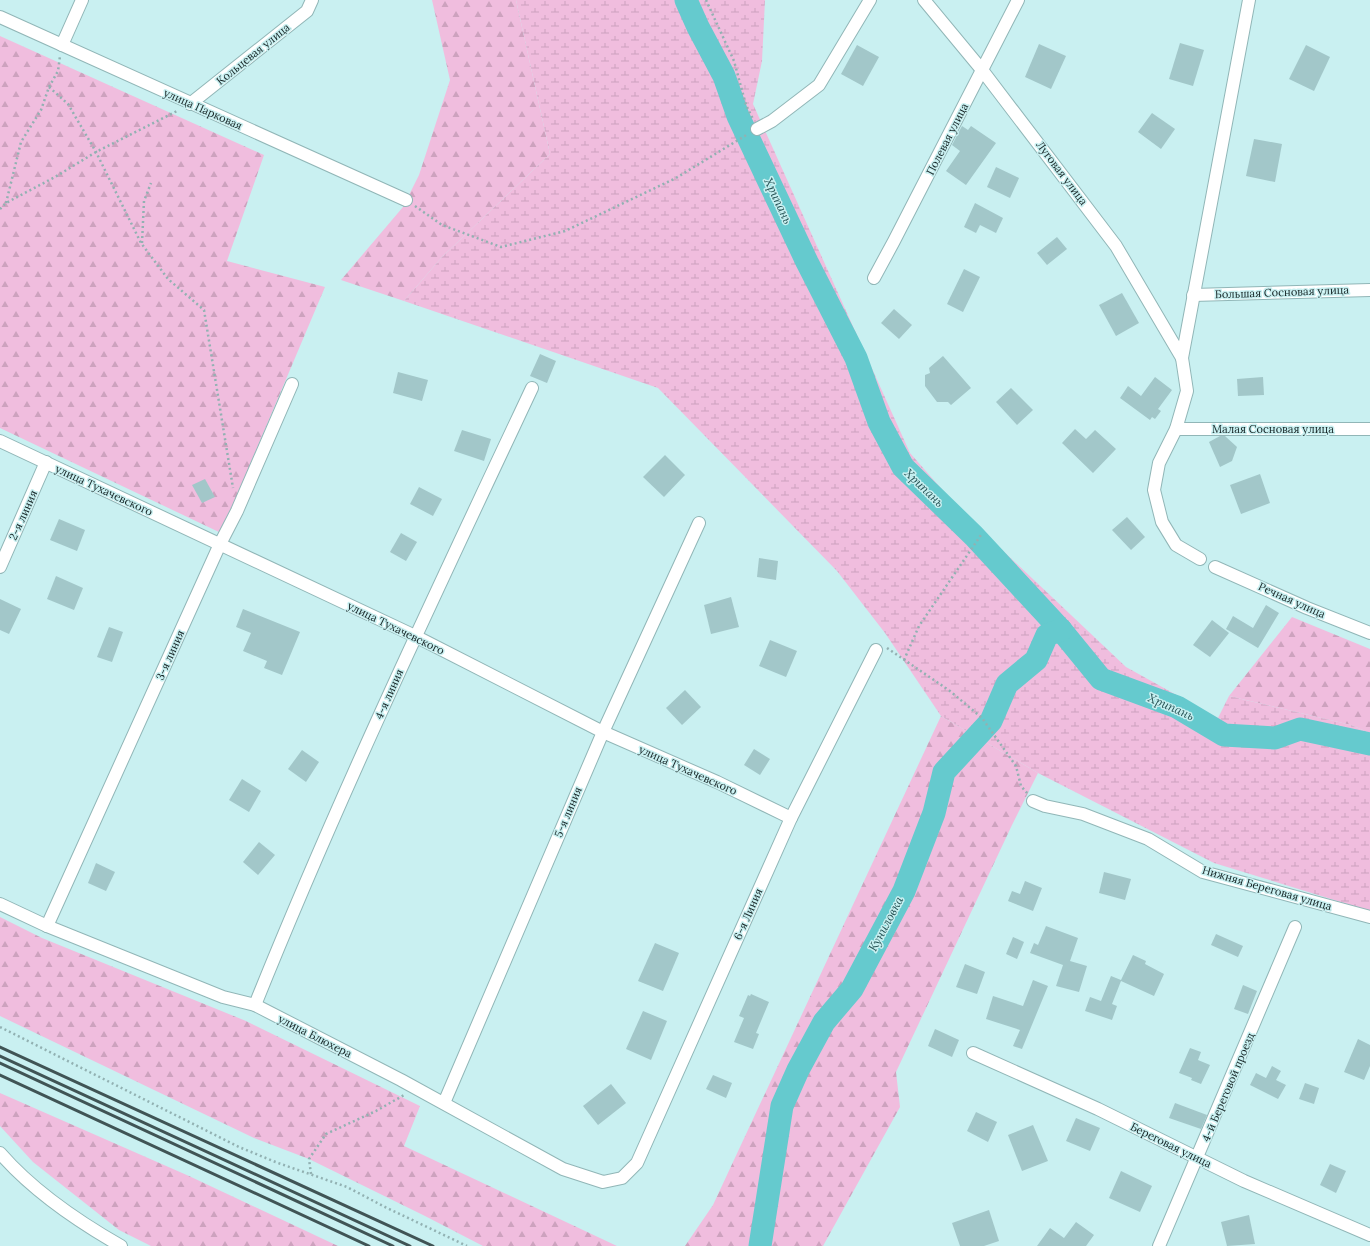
<svg xmlns="http://www.w3.org/2000/svg" width="1370" height="1246" viewBox="0 0 1370 1246" font-family="Lora,serif">
  <style>
    .forest { fill: url(#forest-firs) }
    .wetland { fill: url(#wetland-marsh) }
    .lines { fill: none; stroke-linecap: round; stroke-linejoin: round }
    .river { stroke: #65cace; stroke-width: 23 }
    .building { fill: #a2c7c9 }
    .street-casing { stroke: #91b6b7; stroke-width: 14 }
    .path { stroke: #92b1b2; stroke-width: 2.5; stroke-dasharray: 2 3; stroke-linecap: butt }
    .street { stroke: #fff; stroke-width: 12 }
    .rail { stroke: #405455; stroke-width: 3 }
    .labels { text-anchor: middle; stroke-width: 3; stroke-linejoin: round; paint-order: stroke }
    .street-label { font-size: 11px; fill: #152324; stroke: #c9f0f1 }
    .water-label { font-size: 12px; font-style: italic; fill: #265355; stroke: #c9f0f1 }
  </style>
  <defs>
    <pattern id="forest-firs" width="22" height="20" patternUnits="userSpaceOnUse"><rect width="22" height="20" fill="#f0bdde"/><path d="M5 1l3.5 6h-7zM16 11l3.5 6h-7z" fill="#cda2be"/></pattern>
    <pattern id="wetland-marsh" width="20" height="14" patternUnits="userSpaceOnUse"><rect width="20" height="14" fill="#f0bdde"/><path d="M1 5h8M5 5V1M11 12h8M15 12V8" fill="none" stroke="#cda2be"/></pattern>
  </defs>
  <rect width="100%" height="100%" fill="#c9f0f1"/>
  <g class="forest">
    <path d="M 432,0 L 516,0 L 550,154 L 442,257 L 404,301 L 341,280 L 403,207 L 419,175 L 450,80 Z"/>
    <path d="M 0,36 L 264,155 L 227,261 L 325,287 L 221,533 L 0,428 Z"/>
    <path d="M 1292,617 L 1370,649 L 1370,733 L 1351,725 L 1229,696 Z"/>
    <path d="M 941,716 L 1038,773 L 1012,825 L 896,1072 L 900,1107 L 823,1246 L 685,1246 L 713,1205 Z"/>
    <path d="M 0,917 L 42,938 L 246,1021 L 420,1106 L 404,1146 L 617,1246 L 483,1246 L 425,1216 L 309,1159 L 254,1138 L 0,1016 Z"/>
    <path d="M 0,1093 L 189,1176 L 338,1246 L 151,1246 L 119,1230 L 33,1162 L 0,1126 Z"/>
  </g>
  <path class="wetland" d="M 516,0 L 765,0 L 762,61 L 753,104 L 910,453 L 961,511 L 1126,667 L 1218,718 L 1229,696 L 1351,725 L 1370,733 L 1370,911 L 1214,863 L 1038,773 L 941,716 L 885,633 L 837,571 L 658,388 L 404,301 L 442,257 L 550,154 Z"/>
  <g class="lines">
    <g class="river">
      <path d="M 686,0 L 698,27 L 724,76 L 738,116 L 807,262 L 856,358 L 879,422 L 903,467 L 974,536 L 1061,630 L 1101,679 L 1177,707 L 1224,735 L 1275,738 L 1300,729 L 1370,744"/>
      <path d="M 760,1246 L 782,1106 L 798,1070 L 824,1022 L 852,989 L 904,891 L 934,813 L 944,772 L 991,721 L 1007,684 L 1036,660 L 1047,635 L 1061,630"/>
    </g>
  </g>
  <g class="building">
    <path d="M 1180,43 L 1204,50 L 1193,86 L 1169,79 Z"/>
    <path d="M 1039,44 L 1066,56 L 1051,89 L 1025,77 Z"/>
    <path d="M 857,45 L 879,57 L 863,86 L 841,74 Z"/>
    <path d="M 1306,45 L 1330,57 L 1314,91 L 1289,79 Z"/>
    <path d="M 1152,113 L 1175,129 L 1161,149 L 1138,132 Z"/>
    <path d="M 962,126 L 968,130 L 971,126 L 996,143 L 966,185 L 946,171 L 960,151 L 952,145 Z"/>
    <path d="M 1254,139 L 1282,144 L 1275,182 L 1246,176 Z"/>
    <path d="M 996,167 L 1019,178 L 1010,198 L 987,187 Z"/>
    <path d="M 975,203 L 1003,218 L 996,233 L 980,225 L 976,233 L 964,227 Z"/>
    <path d="M 1057,237 L 1067,249 L 1047,265 L 1037,253 Z"/>
    <path d="M 964,269 L 980,277 L 963,312 L 947,304 Z"/>
    <path d="M 1122,293 L 1139,323 L 1116,336 L 1099,305 Z"/>
    <path d="M 894,309 L 912,325 L 899,339 L 881,323 Z"/>
    <path d="M 540,354 L 556,361 L 547,383 L 530,376 Z"/>
    <path d="M 943,356 L 971,388 L 951,405 L 948,402 L 937,402 L 925,386 L 925,375 L 930,373 L 929,368 Z"/>
    <path d="M 398,372 L 428,380 L 422,401 L 393,393 Z"/>
    <path d="M 1155,377 L 1172,390 L 1158,409 L 1161,411 L 1155,419 L 1152,417 L 1150,420 L 1120,398 L 1128,386 L 1141,396 Z"/>
    <path d="M 1263,377 L 1264,395 L 1238,396 L 1237,379 Z"/>
    <path d="M 1011,388 L 1033,410 L 1017,425 L 996,402 Z"/>
    <path d="M 1075,429 L 1086,439 L 1095,430 L 1116,449 L 1093,473 L 1062,443 Z"/>
    <path d="M 462,430 L 491,439 L 484,461 L 454,451 Z"/>
    <path d="M 1220,436 L 1225,436 L 1237,447 L 1232,461 L 1220,467 L 1209,442 Z"/>
    <path d="M 665,455 L 685,475 L 664,497 L 643,477 Z"/>
    <path d="M 1260,474 L 1270,503 L 1241,514 L 1230,485 Z"/>
    <path d="M 205,479 L 215,497 L 202,503 L 192,485 Z"/>
    <path d="M 419,487 L 442,499 L 433,516 L 410,504 Z"/>
    <path d="M 1127,517 L 1145,537 L 1131,550 L 1112,530 Z"/>
    <path d="M 59,519 L 85,530 L 77,551 L 50,540 Z"/>
    <path d="M 401,533 L 417,542 L 406,561 L 390,552 Z"/>
    <path d="M 759,558 L 778,561 L 776,580 L 757,577 Z"/>
    <path d="M 56,576 L 83,588 L 74,610 L 47,599 Z"/>
    <path d="M 731,597 L 739,627 L 711,634 L 704,605 Z"/>
    <path d="M 0,599 L 21,609 L 9,634 L 0,630 Z"/>
    <path d="M 1266,605 L 1279,613 L 1258,648 L 1226,629 L 1233,616 L 1253,628 Z"/>
    <path d="M 243,609 L 300,632 L 282,675 L 264,668 L 267,661 L 243,651 L 251,633 L 236,627 Z"/>
    <path d="M 1212,620 L 1229,633 L 1210,657 L 1193,645 Z"/>
    <path d="M 109,627 L 123,632 L 112,662 L 97,657 Z"/>
    <path d="M 770,640 L 797,651 L 786,677 L 759,666 Z"/>
    <path d="M 685,690 L 701,707 L 682,725 L 666,708 Z"/>
    <path d="M 754,749 L 770,759 L 760,775 L 744,765 Z"/>
    <path d="M 302,750 L 319,762 L 306,782 L 288,769 Z"/>
    <path d="M 242,779 L 261,791 L 249,812 L 229,800 Z"/>
    <path d="M 259,842 L 275,855 L 258,875 L 243,862 Z"/>
    <path d="M 96,863 L 115,872 L 106,891 L 88,883 Z"/>
    <path d="M 1104,872 L 1131,879 L 1125,900 L 1099,893 Z"/>
    <path d="M 1025,881 L 1042,888 L 1033,911 L 1008,901 L 1012,891 L 1020,894 Z"/>
    <path d="M 1046,926 L 1078,938 L 1070,961 L 1087,966 L 1079,992 L 1056,986 L 1063,965 L 1030,953 L 1034,943 L 1038,945 Z"/>
    <path d="M 1216,934 L 1243,946 L 1238,957 L 1211,945 Z"/>
    <path d="M 1013,937 L 1024,942 L 1017,959 L 1006,954 Z"/>
    <path d="M 655,943 L 679,953 L 663,991 L 638,981 Z"/>
    <path d="M 1133,955 L 1146,961 L 1145,964 L 1164,974 L 1154,996 L 1121,981 L 1112,1004 L 1117,1006 L 1112,1020 L 1085,1011 L 1090,997 L 1101,1001 L 1111,976 L 1121,980 Z"/>
    <path d="M 965,964 L 985,972 L 977,994 L 956,987 Z"/>
    <path d="M 1033,980 L 1048,986 L 1022,1049 L 1013,1046 L 1020,1030 L 986,1019 L 993,996 L 1023,1006 Z"/>
    <path d="M 1243,985 L 1257,991 L 1248,1014 L 1234,1009 Z"/>
    <path d="M 751,994 L 769,1002 L 756,1033 L 759,1034 L 753,1049 L 734,1042 L 744,1018 L 739,1016 L 748,995 L 750,996 Z"/>
    <path d="M 643,1011 L 667,1021 L 651,1060 L 626,1049 Z"/>
    <path d="M 935,1029 L 959,1040 L 952,1057 L 928,1046 Z"/>
    <path d="M 1358,1039 L 1370,1045 L 1370,1066 L 1364,1080 L 1344,1072 Z"/>
    <path d="M 1190,1048 L 1201,1052 L 1198,1060 L 1210,1065 L 1201,1084 L 1191,1080 L 1192,1078 L 1179,1073 Z"/>
    <path d="M 1272,1066 L 1281,1071 L 1276,1080 L 1286,1085 L 1278,1099 L 1250,1085 L 1256,1073 L 1266,1078 Z"/>
    <path d="M 713,1075 L 732,1083 L 726,1098 L 706,1089 Z"/>
    <path d="M 1305,1083 L 1319,1088 L 1314,1104 L 1299,1099 Z"/>
    <path d="M 611,1084 L 626,1103 L 598,1125 L 583,1106 Z"/>
    <path d="M 1175,1103 L 1207,1115 L 1201,1129 L 1169,1118 Z"/>
    <path d="M 976,1112 L 997,1122 L 988,1142 L 967,1131 Z"/>
    <path d="M 1076,1118 L 1100,1128 L 1090,1151 L 1066,1141 Z"/>
    <path d="M 1033,1125 L 1048,1161 L 1022,1171 L 1008,1135 Z"/>
    <path d="M 1330,1164 L 1346,1171 L 1336,1193 L 1320,1185 Z"/>
    <path d="M 1121,1171 L 1152,1186 L 1140,1212 L 1109,1198 Z"/>
    <path d="M 989,1210 L 999,1241 L 984,1246 L 960,1246 L 952,1223 Z"/>
    <path d="M 1249,1215 L 1255,1244 L 1227,1246 L 1221,1222 Z"/>
    <path d="M 1076,1222 L 1094,1235 L 1086,1246 L 1037,1246 L 1050,1228 L 1064,1238 Z"/>
  </g>
  <g class="lines">
    <g class="street-casing">
      <g id="street">
        <path d="M 924,0 L 982,70 L 1116,246 L 1182,358"/>
        <path d="M 0,17 L 406,200"/>
        <path d="M 62,45 L 82,0"/>
        <path d="M 190,104 L 307,11 L 312,0"/>
        <path d="M 757,129 L 772,121 L 819,85 L 870,0"/>
        <path d="M 874,278 L 894,241 L 1018,0"/>
        <path d="M 1193,295 L 1370,290"/>
        <path d="M 1176,429 L 1370,429"/>
        <path d="M 0,441 L 415,636 L 603,732 L 717,782 L 791,818"/>
        <path d="M 1200,559 L 1176,545 L 1162,522 L 1154,490 L 1159,463 L 1176,429 L 1187,391 L 1182,358 L 1249,0"/>
        <path d="M 0,567 L 46,462"/>
        <path d="M 1215,567 L 1307,608 L 1370,633"/>
        <path d="M 1033,801 L 1045,806 L 1083,814 L 1148,839 L 1203,872 L 1370,917"/>
        <path d="M 0,904 L 47,926 L 223,997 L 255,1005 L 401,1080 L 563,1169 L 603,1182 L 622,1178 L 637,1163 L 791,818 L 876,650"/>
        <path d="M 47,926 L 220,544 L 237,511 L 292,384"/>
        <path d="M 255,1005 C 339,796 436,592 532,388"/>
        <path d="M 973,1053 L 1098,1109 L 1244,1181 L 1370,1235"/>
        <path d="M 444,1103 L 603,732 L 699,523"/>
        <path d="M 0,1153 C 33,1191 77,1221 121,1246"/>
        <path d="M 1159,1246 L 1295,927"/>
      </g>
    </g>
    <g class="path">
      <path d="M 706,0 L 734,61 L 746,105 L 753,119"/>
      <path d="M 49,87 L 68,104 L 96,152 L 141,243 L 168,279 L 204,310 L 233,488"/>
      <path d="M 6,203 L 21,142 L 41,110 L 49,87 L 58,71 L 60,56"/>
      <path d="M 415,206 L 442,225 L 501,247 L 565,231 L 676,178 L 748,134"/>
      <path d="M 0,209 L 6,203 L 55,177 L 96,152 L 179,110"/>
      <path d="M 142,243 L 144,201 L 151,183"/>
      <path d="M 887,648 L 950,691 L 982,718 L 1016,766 L 1021,786 L 1027,793"/>
      <path d="M 904,660 L 919,626 L 981,535"/>
      <path d="M 0,1027 L 239,1147 L 278,1163 L 347,1187 L 385,1207 L 467,1246"/>
      <path d="M 311,1174 L 309,1159 L 326,1134 L 376,1111 L 404,1095"/>
    </g>
    <use href="#street" class="street"/>
    <g class="rail">
      <path d="M 0,1047 L 433,1246"/>
      <path d="M 0,1056 L 410,1246"/>
      <path d="M 0,1063 L 393,1246"/>
      <path d="M 0,1075 L 369,1246"/>
    </g>
  </g>
  <g class="labels">
    <g class="street-label">
      <text transform="translate(253 54) rotate(-39)" y="4">Кольцевая улица</text>
      <text transform="translate(203 109) rotate(24)" y="4">улица Парковая</text>
      <text transform="translate(947 139) rotate(-63)" y="4">Полевая улица</text>
      <text transform="translate(1062 173) rotate(53)" y="4">Луговая улица</text>
      <text transform="translate(1282 292) rotate(-2)" y="4">Большая Сосновая улица</text>
      <text x="1273" y="433">Малая Сосновая улица</text>
      <text transform="translate(104 490) rotate(25)" y="4">улица Тухачевского</text>
      <text transform="translate(23 515) rotate(-66)" y="4">2-я линия</text>
      <text transform="translate(1292 600) rotate(24)" y="4">Речная улица</text>
      <text transform="translate(396 628) rotate(26)" y="4">улица Тухачевского</text>
      <text transform="translate(170 655) rotate(-66)" y="4">3-я линия</text>
      <text transform="translate(389 694) rotate(-66)" y="4">4-я линия</text>
      <text transform="translate(688 770) rotate(24)" y="4">улица Тухачевского</text>
      <text transform="translate(568 812) rotate(-67)" y="4">5-я линия</text>
      <text transform="translate(1267 888) rotate(16)" y="4">Нижняя Береговая улица</text>
      <text transform="translate(748 914) rotate(-66)" y="4">6-я Линия</text>
      <text transform="translate(315 1036) rotate(27)" y="4">улица Блюхера</text>
      <text transform="translate(1228 1087) rotate(-67)" y="4">4-й Береговой проезд</text>
      <text transform="translate(1171 1145) rotate(26)" y="4">Береговая улица</text>
    </g>
    <g class="water-label">
      <text transform="translate(778 201) rotate(65)" y="4">Хрипань</text>
      <text transform="translate(924 488) rotate(44)" y="4">Хрипань</text>
      <text transform="translate(1171 707) rotate(24)" y="4">Хрипань</text>
      <text transform="translate(886 924) rotate(-62)" y="4">Куниловка</text>
    </g>
  </g>
</svg>
